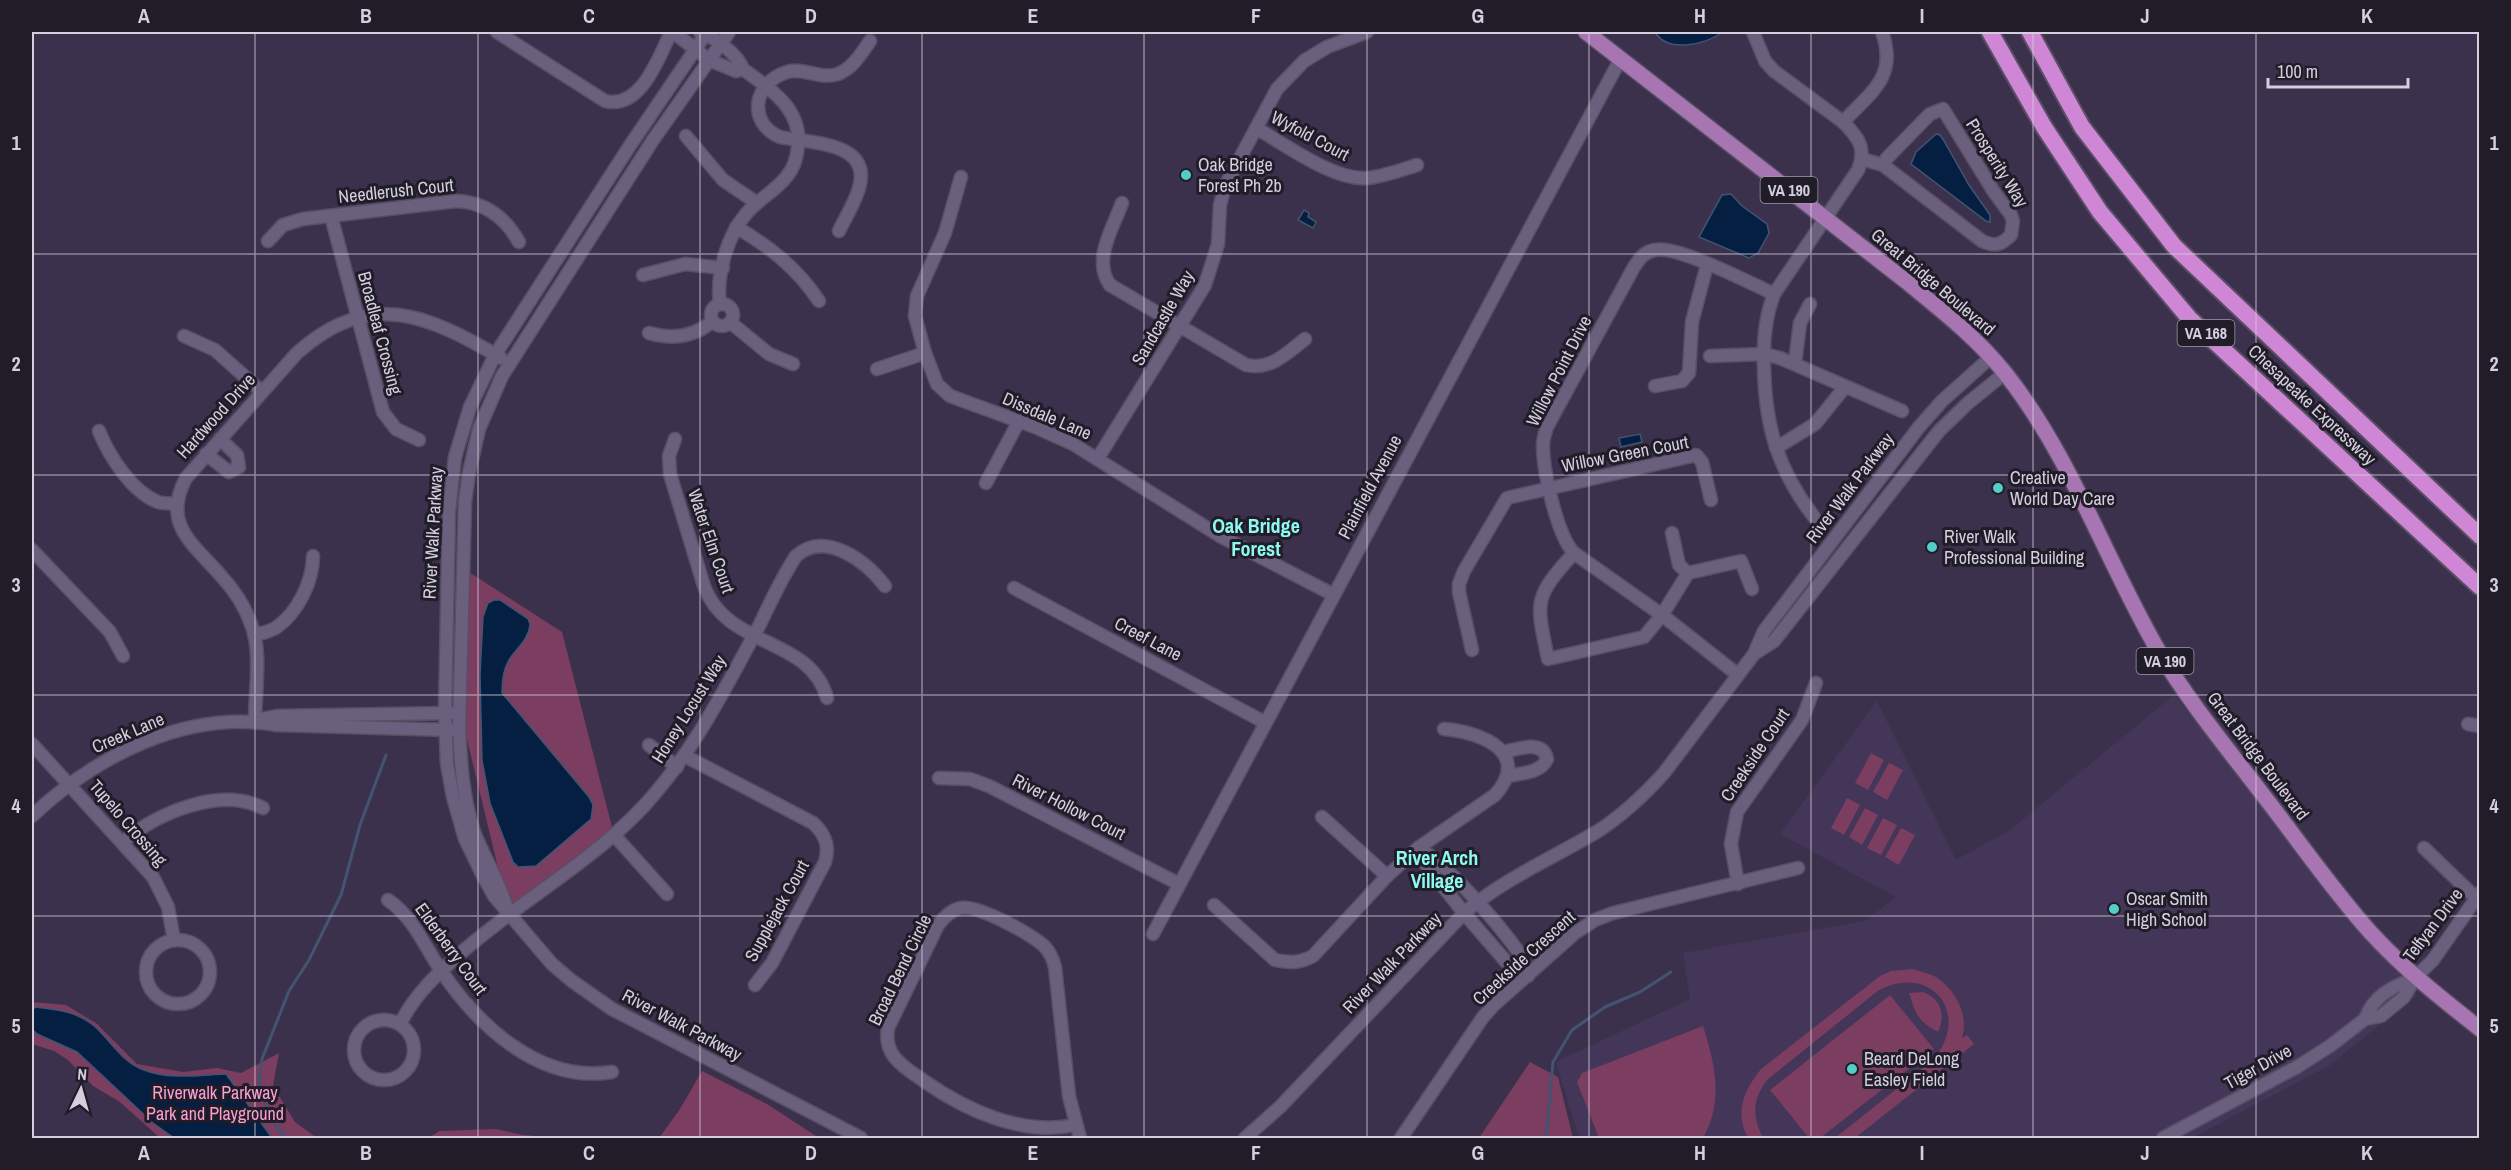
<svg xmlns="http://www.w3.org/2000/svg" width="2511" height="1170" viewBox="0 0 2511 1170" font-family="'Archivo Narrow',sans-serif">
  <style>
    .built { fill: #443658 }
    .green { fill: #7b3d60 }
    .water { fill: #041f42; stroke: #425471; stroke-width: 1.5 }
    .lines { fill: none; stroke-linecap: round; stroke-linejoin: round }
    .stream { stroke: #425471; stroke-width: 3 }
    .minor-casing { stroke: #584f65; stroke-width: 15 }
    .major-casing { stroke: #584f65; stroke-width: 18 }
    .highway-casing { stroke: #584f65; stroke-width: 20 }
    .minor { stroke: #6a5f7d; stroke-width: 12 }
    .major { stroke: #a776b2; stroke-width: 15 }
    .highway { stroke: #cf86d5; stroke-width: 16 }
    .grid { fill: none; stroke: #d4cedf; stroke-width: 1.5; stroke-opacity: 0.55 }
    .poi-dot { fill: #54cdc6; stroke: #201c28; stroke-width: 2 }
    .labels { text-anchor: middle; stroke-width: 6; stroke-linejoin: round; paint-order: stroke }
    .shield { fill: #201c28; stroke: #9e99a8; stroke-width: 1.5 }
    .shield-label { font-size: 16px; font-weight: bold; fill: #d4cedf }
    .street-label { font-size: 18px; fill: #d4cedf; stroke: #201c28 }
    .poi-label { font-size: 18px; fill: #d4cedf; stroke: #201c28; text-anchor: start }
    .park-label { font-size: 18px; fill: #fa9fd0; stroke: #201c28 }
    .neighbourhood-label { font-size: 20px; font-weight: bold; fill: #8ef9f1; stroke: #201c28 }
    .neatline { fill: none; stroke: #d4cedf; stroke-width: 2 }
    .grid-label { font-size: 20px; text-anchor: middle; font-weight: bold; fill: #d4cedf }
  </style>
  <rect width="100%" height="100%" fill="#3c314c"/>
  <path class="built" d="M 2174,695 L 2417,995 L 2330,1065 L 2192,1138 L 1579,1138 L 1556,1062 L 1690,999 L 1683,953 L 1865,921 L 1896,897 L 1780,834 L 1877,701 L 1956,860 L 2010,830 Z"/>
  <g class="green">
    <path d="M 464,569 L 562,632 L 614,835 L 509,913 L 465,731 Z"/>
    <path d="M 1871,753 L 1884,760 L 1868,790 L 1855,783 Z"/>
    <path d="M 1889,763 L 1903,770 L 1887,800 L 1873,792 Z"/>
    <path d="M 1847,798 L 1860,805 L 1844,835 L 1831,828 Z"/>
    <path d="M 1865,808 L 1878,815 L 1862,845 L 1849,837 Z"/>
    <path d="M 1883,818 L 1897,825 L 1881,855 L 1867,848 Z"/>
    <path d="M 1901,828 L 1915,835 L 1899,865 L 1885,857 Z"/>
    <path d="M 1913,969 C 1920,972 1929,973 1936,977 C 1956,990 1969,1015 1962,1038 L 1967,1035 L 1974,1044 L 1855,1138 L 1835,1138 L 1933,1060 C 1972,1014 1932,963 1879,990 L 1768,1079 C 1752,1099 1752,1116 1763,1138 L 1748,1138 C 1734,1112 1744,1090 1761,1069 L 1880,976 L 1891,971 Z"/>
    <path d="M 1923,992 C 1941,999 1946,1014 1938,1032 C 1917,1020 1916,1015 1909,993 Z"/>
    <path d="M 1890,995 L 1934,1049 L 1820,1138 L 1809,1138 L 1770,1090 Z"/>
    <path d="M 32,1002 L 66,1005 L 96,1023 L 137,1064 L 183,1072 L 217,1068 L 241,1073 L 279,1053 L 273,1086 L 295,1122 L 317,1138 L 160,1138 L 120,1102 L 93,1086 L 68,1060 L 54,1051 L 32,1044 Z"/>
    <path d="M 1703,1026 C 1715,1064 1724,1101 1703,1138 L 1599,1138 L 1577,1082 L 1582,1073 Z"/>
    <path d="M 1530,1062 L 1558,1077 L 1573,1138 L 1479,1138 Z"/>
    <path d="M 702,1071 L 767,1104 L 819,1138 L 659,1138 L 680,1109 Z"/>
    <path d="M 496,1129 L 523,1135 L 559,1138 L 429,1138 L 439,1131 Z"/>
  </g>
  <g class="water">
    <path d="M 1655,32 L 1723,32 C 1706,44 1668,54 1655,32 Z"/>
    <path d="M 1936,134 L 1940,135 L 1944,141 L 1969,185 L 1990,215 L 1990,222 L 1986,221 L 1911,164 L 1916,152 Z"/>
    <path d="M 1731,194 L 1742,206 L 1767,224 L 1769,233 L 1758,253 L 1749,258 L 1699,237 L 1722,195 Z"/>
    <path d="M 1304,210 L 1309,213 L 1308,217 L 1316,222 L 1313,228 L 1298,220 Z"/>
    <path d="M 1640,434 L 1642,442 L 1621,447 L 1619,438 Z"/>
    <path d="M 494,600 L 500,600 L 528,619 L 530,624 C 529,640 516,648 509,660 C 503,670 502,682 502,693 L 589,797 L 593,805 L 591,819 L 536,866 L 518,867 L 513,862 L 490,803 L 482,760 L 480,675 L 483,617 L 488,603 Z"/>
    <path d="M 36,1007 C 56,1010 76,1011 93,1025 C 110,1039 121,1062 144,1070 C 169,1080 200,1075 226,1074 L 272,1138 L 174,1138 L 153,1123 L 77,1052 L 37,1034 L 32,1029 L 32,1010 Z"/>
  </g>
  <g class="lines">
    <g class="stream">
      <path d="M 287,1138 L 278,1129 L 262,1095 L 259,1078 L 262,1059 L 289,991 L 309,960 L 341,895 L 360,825 L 386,755"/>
      <path d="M 1546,1138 L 1553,1062 L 1572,1030 L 1605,1007 L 1640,992 L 1671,972"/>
    </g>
    <g class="minor-casing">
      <g id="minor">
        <path d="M 497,32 L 605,101 C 641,110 659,57 671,32"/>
        <path d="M 676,32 L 677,35 L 709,60 L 736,71 L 743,69 C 737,53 715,38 700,32"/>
        <path d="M 707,32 L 629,147 L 495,355 L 470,407 L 455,457 L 449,511 L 445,713 L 447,764 L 453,797 L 465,839 L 483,876 L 494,896 L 552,964 L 572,981 L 612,1009 L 861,1138"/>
        <path d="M 1753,32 L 1765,61 L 1774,71 L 1843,122"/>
        <path d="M 1256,128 C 1286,145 1334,181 1368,178 C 1385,176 1401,170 1417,165"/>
        <path d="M 686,136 L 723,180 L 757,203"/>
        <path d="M 1862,159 L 1883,165 L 1982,241 C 1995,247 2001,245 2011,235 L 2013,221 L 2011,215 L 1994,192 L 1943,109 L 1930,114 L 1887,158 L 1883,165"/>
        <path d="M 961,177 L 945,233 L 917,296 L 915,316 L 925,353 L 937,384 L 950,396 L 1035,427 L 1073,444 L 1220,536 L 1332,594"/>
        <path d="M 1122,203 C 1113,228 1092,260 1110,285 L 1246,365 C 1271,370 1286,354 1305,339"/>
        <path d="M 331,216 L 383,412 L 396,429 L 419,440"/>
        <path d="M 736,227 C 770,247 797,268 819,301"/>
        <path d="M 839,231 C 846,216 857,200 860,184 C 869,141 807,143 780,137 C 746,122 754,82 787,72 C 804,67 820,80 838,74 C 853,68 861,54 870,41"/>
        <path d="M 268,241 L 283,225 L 303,219 L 456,201 C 485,202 505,217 519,242"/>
        <path d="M 643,275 L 685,264 L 723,268"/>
        <path d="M 720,304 C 716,275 727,236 746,214 C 758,199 776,191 787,176 C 794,168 797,157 798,146 C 802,108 770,89 743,69"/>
        <circle cx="722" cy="315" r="11"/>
        <path d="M 730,322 L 769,354 L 793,364"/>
        <path d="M 649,333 C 673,340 694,337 713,321"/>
        <path d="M 184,336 L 215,350 L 262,392"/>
        <path d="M 1710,356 L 1764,354 L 1780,358 L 1902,411"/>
        <path d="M 1795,363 L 1800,323 L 1810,304"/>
        <path d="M 877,369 L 925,353"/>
        <path d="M 1655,386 L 1682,381 L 1689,373 L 1692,322 L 1707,265"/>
        <path d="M 99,431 C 109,456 132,492 158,502 C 164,504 171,503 177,504"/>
        <path d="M 675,439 L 669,456 L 670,474 L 704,586 C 727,649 810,636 827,698"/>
        <path d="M 1776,448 L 1815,424 L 1845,387"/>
        <path d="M 206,454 L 229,472 L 239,467 L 237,455 L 220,439"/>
        <path d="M 1098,458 L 1205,285 L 1218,244 L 1220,205 L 1225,186 L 1277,89 L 1304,61 L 1327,47 L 1367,32"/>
        <path d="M 986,483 L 1019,421"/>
        <path d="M 1814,517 C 1778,470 1765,426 1764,367 C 1763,342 1765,317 1774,294 L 1858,170 C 1867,148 1858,137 1843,122 C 1871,92 1898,77 1882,32"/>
        <path d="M 1672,533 L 1679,565 L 1688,573"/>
        <path d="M 32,550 L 110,632 L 123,656"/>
        <path d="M 1574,553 C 1533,598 1536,601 1548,659 L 1644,637 L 1662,615 L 1688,573 L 1741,561 L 1752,589"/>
        <path d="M 1014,588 L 1264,722"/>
        <path d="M 254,635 C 262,633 270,632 277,627 C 298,612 313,581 313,556"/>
        <path d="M 1472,650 L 1459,592 L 1459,584 L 1464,571 L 1507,498 L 1696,455 L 1702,462 L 1711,500"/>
        <path d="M 1754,654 L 1774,641 L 1939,431 L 1968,403 L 2005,373"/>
        <path d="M 1738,675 L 1662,615 L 1574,553 C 1557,535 1543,471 1543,445 C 1543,440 1545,433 1547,427 L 1634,267 C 1640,258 1644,252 1655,250 C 1677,245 1750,283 1774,294"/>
        <path d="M 262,719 L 277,716 L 451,713"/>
        <path d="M 255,721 C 255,693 262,650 251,624 C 245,607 234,590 222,577 C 194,544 161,525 186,478 L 297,353 C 369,288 428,315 501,358"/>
        <path d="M 2468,724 L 2480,726"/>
        <path d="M 32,744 L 153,877 L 168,907 L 174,940"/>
        <path d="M 649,745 L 677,767"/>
        <path d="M 1504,752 C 1518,749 1543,739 1547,759 C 1541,773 1522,773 1508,776"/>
        <path d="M 685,756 L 813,823 C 825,834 830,846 825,862 L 772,963 L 755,985"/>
        <path d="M 939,778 L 970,779 L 989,786 L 1179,884"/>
        <path d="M 32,816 C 96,756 186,709 277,725 L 451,730"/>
        <path d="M 1322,817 L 1387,876"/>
        <path d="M 614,835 L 667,894"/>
        <path d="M 123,842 C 157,813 220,786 263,808"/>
        <path d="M 1418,848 C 1446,862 1501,927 1520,954 C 1524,960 1526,969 1528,976 L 1509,965 L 1464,913 L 1424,862 Z"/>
        <path d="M 2424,848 L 2476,898"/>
        <path d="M 1738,884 L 1731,844 L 1737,812 L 1802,720 L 1816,683"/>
        <path d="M 388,900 C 413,917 424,945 440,969 C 477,1025 540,1084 612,1072"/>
        <path d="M 1214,905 L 1275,960 C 1290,963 1300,963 1313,956 L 1387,876 L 1418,848 L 1495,795 C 1532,753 1482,732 1444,729"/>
        <path d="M 507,909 C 500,882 484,858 474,832 C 463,798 461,765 459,730 L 465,501 L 469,473 L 479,429 L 502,376 L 653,140 L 729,32"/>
        <path d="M 1153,934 L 1621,58"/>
        <circle cx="178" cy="972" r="32"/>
        <path d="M 2365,1019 C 2374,995 2392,987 2415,978"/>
        <circle cx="384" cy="1050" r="30"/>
        <path d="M 400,1024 C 415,994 437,974 462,952 C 520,901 589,864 643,807 C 693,753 725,689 760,624 C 771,601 782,577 796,556 C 825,530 866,561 885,586"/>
        <path d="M 1075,1125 C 1022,1136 967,1111 924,1081 C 904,1067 883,1056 888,1028 L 938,925 C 944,917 950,911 960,908 C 977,904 1031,934 1044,946 C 1050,952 1053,959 1055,967 L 1069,1096 L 1080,1138"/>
        <path d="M 1245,1138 L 1280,1107 L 1464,913 C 1505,878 1553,858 1598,831 C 1623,815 1644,795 1664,773 L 1754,654 L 1764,631 L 1919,427 L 1942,401 L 1991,357"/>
        <path d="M 1401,1138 L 1483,1017 L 1494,1005 L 1575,933 L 1595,920 L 1613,913 L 1798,868"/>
        <path d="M 2163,1138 L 2297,1067 L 2330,1046 L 2365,1019 L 2381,1016 L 2404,997 L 2415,978 L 2433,960 L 2480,893"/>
      </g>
    </g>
    <g class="major-casing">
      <path id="major" d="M 1586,32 L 1907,282 C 1941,310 1976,337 2005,373 C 2071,456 2106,561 2159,652 C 2190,703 2227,748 2263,795 C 2299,841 2333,891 2372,934 C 2405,970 2442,999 2480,1029"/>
    </g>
    <g class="highway-casing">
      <g id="highway">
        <path d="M 1990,32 L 2044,127 L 2100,212 L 2189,318 L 2480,587"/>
        <path d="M 2030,32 L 2082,127 L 2174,246 L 2480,536"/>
      </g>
    </g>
    <use href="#minor" class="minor"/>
    <use href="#major" class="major"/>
    <use href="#highway" class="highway"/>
  </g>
  <path class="grid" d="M 255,32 L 255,1138M 478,32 L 478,1138M 700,32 L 700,1138M 922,32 L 922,1138M 1144,32 L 1144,1138M 1367,32 L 1367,1138M 1589,32 L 1589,1138M 1811,32 L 1811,1138M 2033,32 L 2033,1138M 2256,32 L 2256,1138M 32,254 L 2480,254M 32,475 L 2480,475M 32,695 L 2480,695M 32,916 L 2480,916"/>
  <g class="poi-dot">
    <circle cx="1186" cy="175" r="6"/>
    <circle cx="1998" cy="488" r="6"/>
    <circle cx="1932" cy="547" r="6"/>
    <circle cx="2114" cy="909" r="6"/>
    <circle cx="1852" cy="1069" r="6"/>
  </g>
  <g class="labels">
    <g class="shield">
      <rect x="1760.5" y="177" width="57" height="26" rx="4.5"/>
      <rect x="2177.5" y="320" width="57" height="26" rx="4.5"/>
      <rect x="2136.5" y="648" width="57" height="26" rx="4.5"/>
    </g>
    <g class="shield-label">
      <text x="1789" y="196">VA 190</text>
      <text x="2206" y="339">VA 168</text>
      <text x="2165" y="667">VA 190</text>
    </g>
    <g class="street-label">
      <text transform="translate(1310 136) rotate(28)" y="6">Wyfold Court</text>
      <text transform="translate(1997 163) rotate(58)" y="6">Prosperity Way</text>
      <text transform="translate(396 191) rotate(-6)" y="6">Needlerush Court</text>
      <text transform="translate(1933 282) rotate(40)" y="6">Great Bridge Boulevard</text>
      <text transform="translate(1163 318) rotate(-60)" y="6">Sandcastle Way</text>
      <text transform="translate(380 333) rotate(75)" y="6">Broadleaf Crossing</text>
      <text transform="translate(1559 371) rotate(-63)" y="6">Willow Point Drive</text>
      <text transform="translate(2312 405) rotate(43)" y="6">Chesapeake Expressway</text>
      <text transform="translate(216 416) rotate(-48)" y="6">Hardwood Drive</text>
      <text transform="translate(1047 416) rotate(23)" y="6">Dissdale Lane</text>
      <text transform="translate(1625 454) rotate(-11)" y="6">Willow Green Court</text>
      <text transform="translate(1370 487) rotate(-62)" y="6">Plainfield Avenue</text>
      <text transform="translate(1850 488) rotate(-53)" y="6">River Walk Parkway</text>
      <text transform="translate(433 533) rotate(-87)" y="6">River Walk Parkway</text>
      <text transform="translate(711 541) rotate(71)" y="6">Water Elm Court</text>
      <text transform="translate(1148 639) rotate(28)" y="6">Creef Lane</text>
      <text transform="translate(689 709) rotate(-58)" y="6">Honey Locust Way</text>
      <text transform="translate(128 733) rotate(-23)" y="6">Creek Lane</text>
      <text transform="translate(1755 755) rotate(-56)" y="6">Creekside Court</text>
      <text transform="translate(2258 756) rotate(53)" y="6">Great Bridge Boulevard</text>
      <text transform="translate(1069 807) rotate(27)" y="6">River Hollow Court</text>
      <text transform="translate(128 823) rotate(49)" y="6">Tupelo Crossing</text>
      <text transform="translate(777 911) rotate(-61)" y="6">Supplejack Court</text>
      <text transform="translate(2433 925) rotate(-53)" y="6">Telfyan Drive</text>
      <text transform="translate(451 949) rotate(54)" y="6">Elderberry Court</text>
      <text transform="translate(1524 958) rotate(-42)" y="6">Creekside Crescent</text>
      <text transform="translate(1392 963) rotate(-46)" y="6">River Walk Parkway</text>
      <text transform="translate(900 970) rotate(-64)" y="6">Broad Bend Circle</text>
      <text transform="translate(682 1025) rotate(28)" y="6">River Walk Parkway</text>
      <text transform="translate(2258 1067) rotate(-29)" y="6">Tiger Drive</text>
    </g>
    <g class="poi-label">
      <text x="1198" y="171">Oak Bridge<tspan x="1198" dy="21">Forest Ph 2b</tspan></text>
      <text x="2010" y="484">Creative<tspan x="2010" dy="21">World Day Care</tspan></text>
      <text x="1944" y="543">River Walk<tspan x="1944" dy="21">Professional Building</tspan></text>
      <text x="2126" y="905">Oscar Smith<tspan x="2126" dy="21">High School</tspan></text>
      <text x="1864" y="1065">Beard DeLong<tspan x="1864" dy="21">Easley Field</tspan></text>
    </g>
    <g class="park-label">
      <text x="215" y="1099">Riverwalk Parkway<tspan x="215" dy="21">Park and Playground</tspan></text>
    </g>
    <g class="neighbourhood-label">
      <text x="1256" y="533">Oak Bridge<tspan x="1256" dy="23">Forest</tspan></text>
      <text x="1437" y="865">River Arch<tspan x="1437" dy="23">Village</tspan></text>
    </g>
  </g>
  <rect width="2511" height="1170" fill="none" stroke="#201c28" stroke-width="66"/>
  <g transform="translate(81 1089) rotate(5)" stroke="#201c28" stroke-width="4.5" paint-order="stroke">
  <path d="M0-4.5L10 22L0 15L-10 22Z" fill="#d4cedf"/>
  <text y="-9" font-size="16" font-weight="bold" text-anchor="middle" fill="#d4cedf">N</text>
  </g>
  <path d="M2268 78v9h140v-9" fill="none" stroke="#d4cedf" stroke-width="3"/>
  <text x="2277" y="78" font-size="18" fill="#d4cedf" stroke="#201c28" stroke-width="4.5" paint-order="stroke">100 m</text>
  <rect x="33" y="33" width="2445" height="1104" class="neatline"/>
  <g class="grid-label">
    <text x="144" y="23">A</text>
    <text x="366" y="23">B</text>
    <text x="589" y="23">C</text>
    <text x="811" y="23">D</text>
    <text x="1033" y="23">E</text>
    <text x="1256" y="23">F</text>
    <text x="1478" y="23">G</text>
    <text x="1700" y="23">H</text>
    <text x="1922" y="23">I</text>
    <text x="2145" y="23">J</text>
    <text x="2367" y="23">K</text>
    <text x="16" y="150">1</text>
    <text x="2494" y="150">1</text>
    <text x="16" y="371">2</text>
    <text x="2494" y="371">2</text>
    <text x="16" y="592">3</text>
    <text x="2494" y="592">3</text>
    <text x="16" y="813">4</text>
    <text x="2494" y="813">4</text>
    <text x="16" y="1033">5</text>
    <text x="2494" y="1033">5</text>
    <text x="144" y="1160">A</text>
    <text x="366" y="1160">B</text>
    <text x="589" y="1160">C</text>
    <text x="811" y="1160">D</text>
    <text x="1033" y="1160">E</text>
    <text x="1256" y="1160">F</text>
    <text x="1478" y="1160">G</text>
    <text x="1700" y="1160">H</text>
    <text x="1922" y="1160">I</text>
    <text x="2145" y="1160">J</text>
    <text x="2367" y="1160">K</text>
  </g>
</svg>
